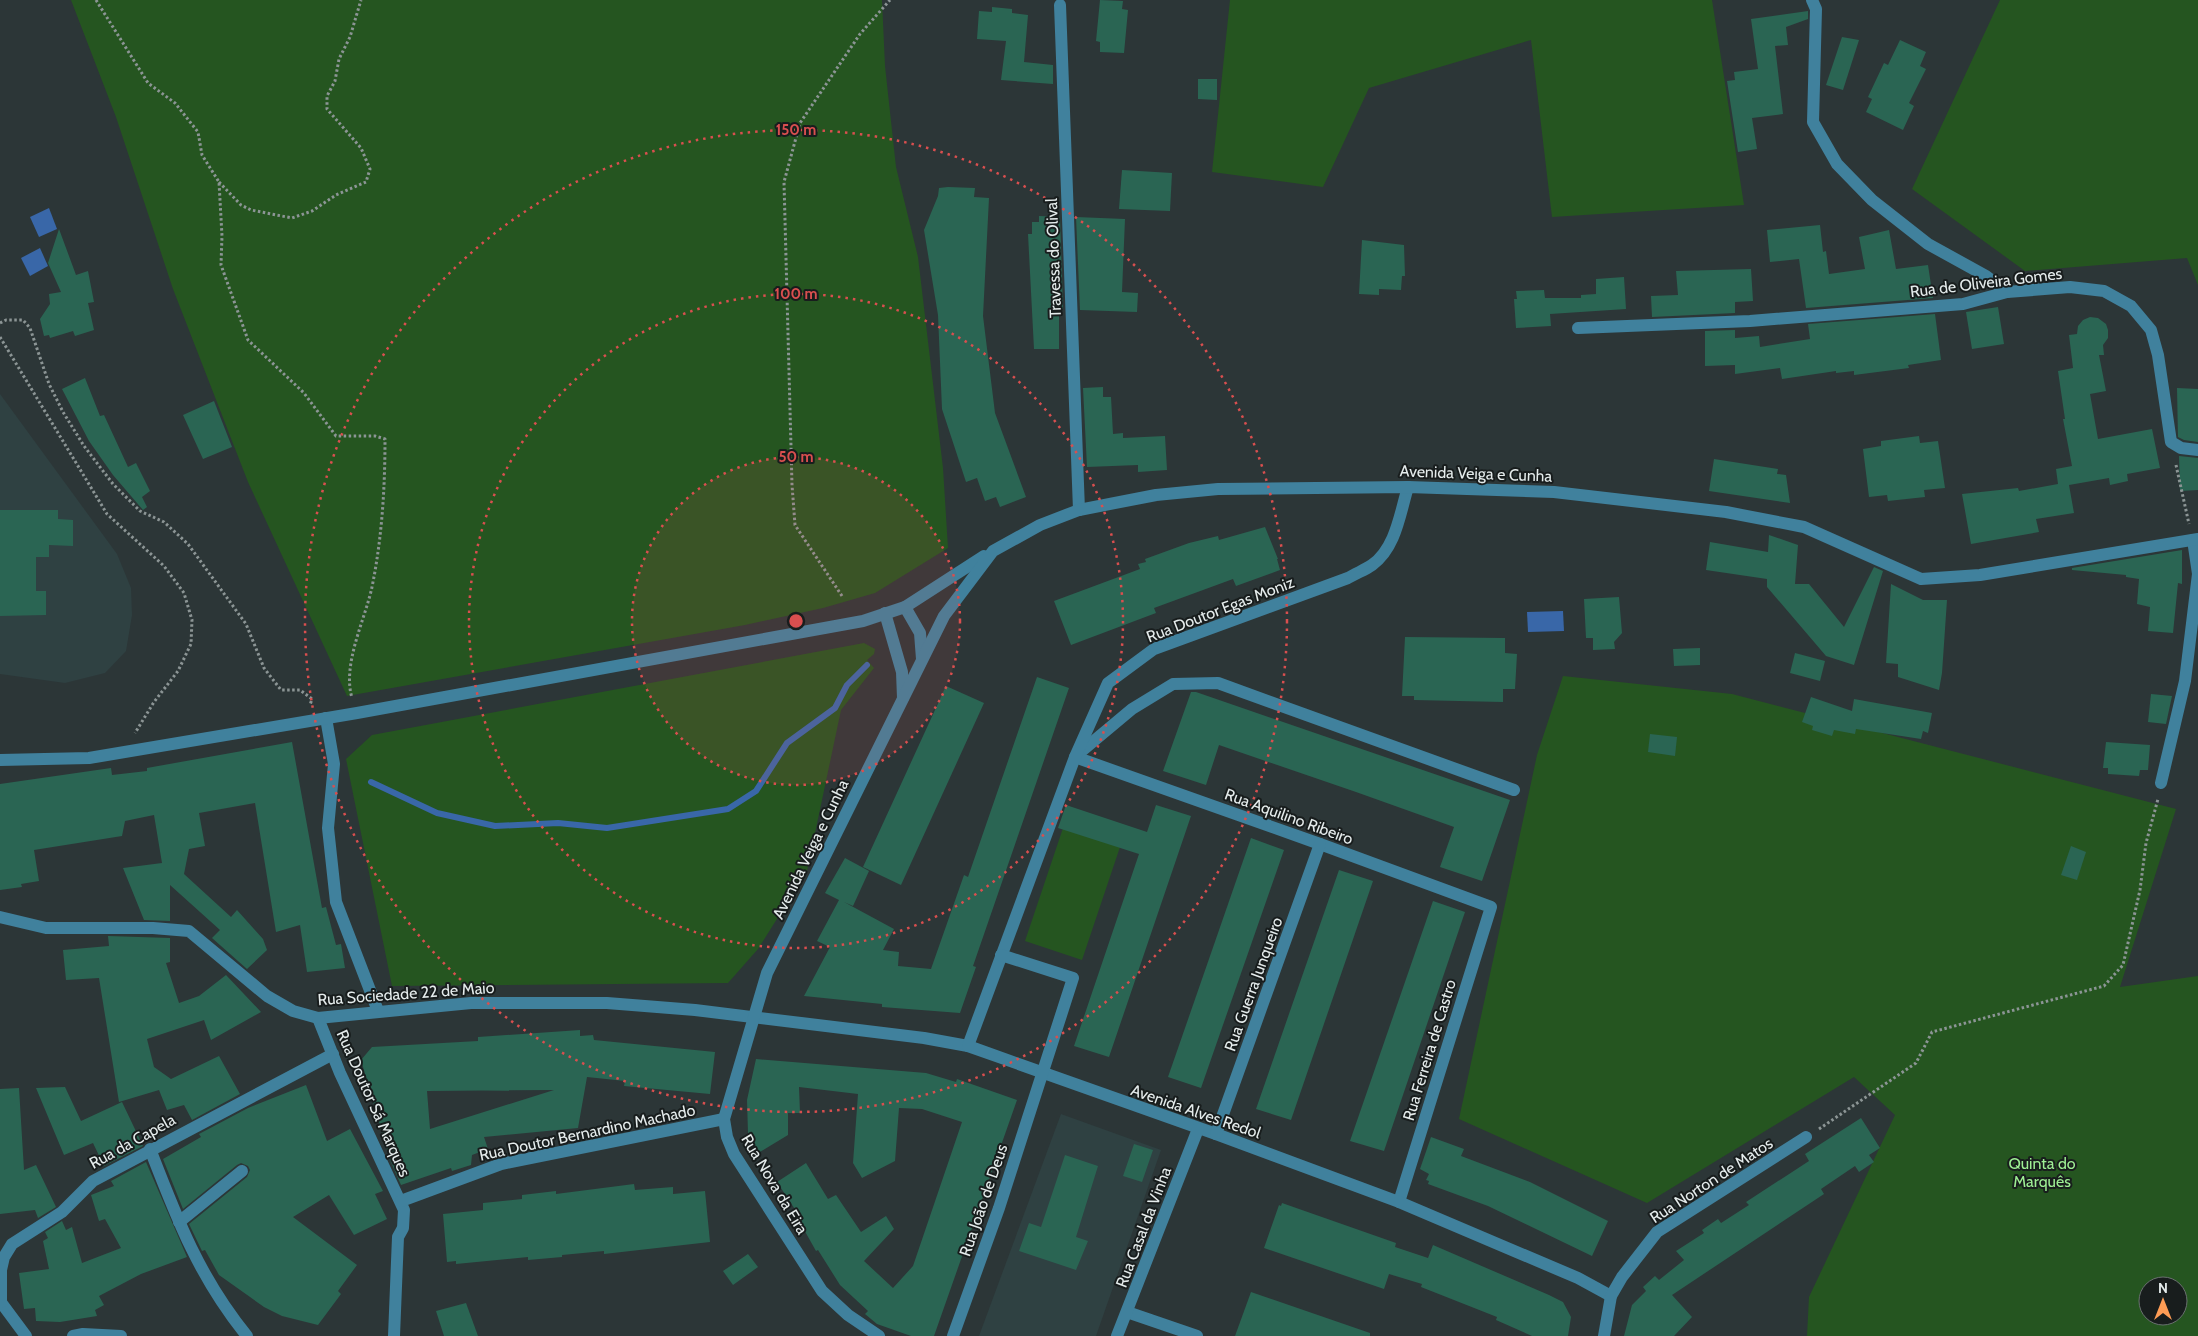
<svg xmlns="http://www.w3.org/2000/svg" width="2198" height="1336" viewBox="0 0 2198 1336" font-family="Cabin,sans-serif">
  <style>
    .built { fill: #2f4142 }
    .green { fill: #255520; fill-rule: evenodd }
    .water { fill: #3967a8 }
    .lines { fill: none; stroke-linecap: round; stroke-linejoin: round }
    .stream { stroke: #3967a8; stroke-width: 6 }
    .building { fill: #2a6553; fill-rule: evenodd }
    .path { stroke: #8c9595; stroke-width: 3; stroke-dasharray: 2.5 2.5; stroke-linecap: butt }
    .minor { stroke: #40819d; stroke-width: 12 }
    .ring { fill: none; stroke: #d94f4f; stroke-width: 2.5; stroke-dasharray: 2.5 5 }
    .labels { text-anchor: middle; stroke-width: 4; stroke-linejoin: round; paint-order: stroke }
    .street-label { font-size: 16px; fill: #e5ecec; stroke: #181d1d }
    .park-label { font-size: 16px; fill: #9eef94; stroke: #181d1d }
    .centre { fill: #d94f4f; stroke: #181d1d; stroke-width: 2.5 }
    .ring-label { font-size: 15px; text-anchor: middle; font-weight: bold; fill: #d94f4f; stroke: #181d1d; stroke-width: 4; stroke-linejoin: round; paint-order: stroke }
  </style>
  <rect width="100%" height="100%" fill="#2c3637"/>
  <g class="built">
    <path d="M 0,394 L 117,554 L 131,588 L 132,615 L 126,651 L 105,673 L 65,683 L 0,674 Z"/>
    <path d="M 1061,1114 L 1161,1150 L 1096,1336 L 979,1336 Z"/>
  </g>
  <g class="green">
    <path d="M 71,0 L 882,0 L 885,66 L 896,167 L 918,257 L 943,468 L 948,548 L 875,593 L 823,608 L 745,625 L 347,696 L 248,482 L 173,289 L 116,117 Z"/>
    <path d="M 1230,0 L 1712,0 L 1744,205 L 1552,217 L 1531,40 L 1369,88 L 1323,187 L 1212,172 Z"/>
    <path d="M 2000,0 L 2198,0 L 2198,285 L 2187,258 L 2025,271 L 1912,189 Z"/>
    <path d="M 864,643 L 875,649 L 874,654 L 867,660 L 874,668 L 841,710 L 807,871 L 758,949 L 728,983 L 392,986 L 346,759 L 372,735 Z"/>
    <path d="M 1563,676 L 1732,694 L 2176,809 L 2120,987 L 2198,976 L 2198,1336 L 1807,1336 L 1809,1297 L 1895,1115 L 1854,1077 L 1647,1203 L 1459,1119 L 1537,755 ZM 2148,1286 L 2178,1286 L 2178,1316 L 2148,1316 Z"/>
    <path d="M 1063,828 L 1120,847 L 1082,960 L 1025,941 Z"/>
  </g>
  <g class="water">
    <path d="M 49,208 L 57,229 L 39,237 L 30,217 Z"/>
    <path d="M 40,248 L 48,266 L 30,276 L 21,258 Z"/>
    <path d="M 1563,611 L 1564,631 L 1528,632 L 1527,612 Z"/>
  </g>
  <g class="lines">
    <path class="stream" d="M 371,782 L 437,813 L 495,826 L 558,823 L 607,828 L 728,809 L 756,791 L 787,743 L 835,708 L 847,685 L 867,665"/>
  </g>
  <g class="building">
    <path d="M 1100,0 L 1123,1 L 1122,9 L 1128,10 L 1124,53 L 1100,52 L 1100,42 L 1096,41 Z"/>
    <path d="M 992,7 L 1012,9 L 1012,13 L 1028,15 L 1024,62 L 1053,65 L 1053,84 L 1001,80 L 1006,41 L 977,39 L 979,11 L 992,12 Z"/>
    <path d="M 1808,11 L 1808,19 L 1786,27 L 1788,45 L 1775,46 L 1783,114 L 1752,118 L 1757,149 L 1738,152 L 1727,81 L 1735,80 L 1734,72 L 1758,69 L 1751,19 Z"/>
    <path d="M 1842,37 L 1859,40 L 1843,90 L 1826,85 Z"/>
    <path d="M 1900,40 L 1926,52 L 1920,66 L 1926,69 L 1909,103 L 1914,106 L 1903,130 L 1866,112 L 1872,99 L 1868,97 L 1884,63 L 1888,65 Z"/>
    <path d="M 1198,79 L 1217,79 L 1217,100 L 1198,99 Z"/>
    <path d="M 1122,170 L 1172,173 L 1170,211 L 1119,209 Z"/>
    <path d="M 948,187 L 975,188 L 974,197 L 989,198 L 983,316 L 995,413 L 1026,497 L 1000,507 L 996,497 L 985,501 L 977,478 L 966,482 L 942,409 L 938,315 L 924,230 L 938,196 L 939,188 Z"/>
    <path d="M 1039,216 L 1060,217 L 1063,309 L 1059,309 L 1059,349 L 1034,349 L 1028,234 L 1032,234 L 1032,222 L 1039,222 Z"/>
    <path d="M 1076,217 L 1125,219 L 1122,292 L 1138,293 L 1137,312 L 1080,310 Z"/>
    <path d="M 1820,225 L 1823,252 L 1826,251 L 1829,274 L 1865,269 L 1859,237 L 1889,230 L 1896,269 L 1928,265 L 1933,298 L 1806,308 L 1799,259 L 1770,262 L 1767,230 Z"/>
    <path d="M 59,229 L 76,275 L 88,271 L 94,302 L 88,303 L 94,330 L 75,336 L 73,331 L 50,338 L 49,335 L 44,336 L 40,319 L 50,304 L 49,294 L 61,292 L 48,263 Z"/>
    <path d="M 1362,240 L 1404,245 L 1405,276 L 1402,276 L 1401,290 L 1379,289 L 1379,295 L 1359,294 Z"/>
    <path d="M 1751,269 L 1753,301 L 1735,302 L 1735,313 L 1652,317 L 1651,296 L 1678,295 L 1676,271 Z"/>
    <path d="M 1624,277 L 1626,309 L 1550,314 L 1551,326 L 1516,328 L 1514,299 L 1517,299 L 1516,291 L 1544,290 L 1545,298 L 1581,298 L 1581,295 L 1596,294 L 1596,279 Z"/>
    <path d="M 1998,307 L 2004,344 L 1972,349 L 1966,312 Z"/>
    <path d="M 1935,314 L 1941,360 L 1908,365 L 1909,368 L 1854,375 L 1854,371 L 1836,373 L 1836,371 L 1782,379 L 1780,368 L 1735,374 L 1735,365 L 1705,366 L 1705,331 L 1735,330 L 1735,338 L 1759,336 L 1760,347 L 1810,339 L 1808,324 Z"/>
    <path d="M 2090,317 L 2098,318 L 2106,324 L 2108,330 L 2108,338 L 2103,345 L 2104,355 L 2099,355 L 2106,391 L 2090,394 L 2098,439 L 2152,429 L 2160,468 L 2127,474 L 2128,481 L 2110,485 L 2109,478 L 2069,485 L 2074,513 L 2036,519 L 2039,532 L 1971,544 L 1962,494 L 2018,488 L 2019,491 L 2058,484 L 2056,469 L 2072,466 L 2063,419 L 2065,419 L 2058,371 L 2073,368 L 2069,335 L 2077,334 L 2078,326 L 2083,320 Z"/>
    <path d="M 85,378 L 100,416 L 104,415 L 128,467 L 136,463 L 150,491 L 142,497 L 147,507 L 143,510 L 113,475 L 89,441 L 62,389 Z"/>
    <path d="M 1103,387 L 1103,397 L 1111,397 L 1113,434 L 1123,433 L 1123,438 L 1165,436 L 1167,470 L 1138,472 L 1138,465 L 1087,467 L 1083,388 Z"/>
    <path d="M 2177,388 L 2198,389 L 2198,442 L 2184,440 L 2178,437 Z"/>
    <path d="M 214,401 L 232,447 L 203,459 L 183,415 Z"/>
    <path d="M 1919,436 L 1920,443 L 1938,441 L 1945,488 L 1924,490 L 1925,497 L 1888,501 L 1887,495 L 1869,497 L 1863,449 L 1881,446 L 1881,441 Z"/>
    <path d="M 2179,456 L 2198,458 L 2198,490 L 2180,491 Z"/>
    <path d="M 1714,459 L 1778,469 L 1777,474 L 1786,475 L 1790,503 L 1709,491 Z"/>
    <path d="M 0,510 L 58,510 L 58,519 L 73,520 L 73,546 L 49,545 L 49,557 L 36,557 L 36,591 L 46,591 L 46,615 L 0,616 Z"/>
    <path d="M 1265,527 L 1278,559 L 1277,559 L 1280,570 L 1236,586 L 1233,579 L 1154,608 L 1156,613 L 1071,645 L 1054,601 L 1140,569 L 1138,564 L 1146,562 L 1145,559 L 1189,543 L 1218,536 L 1219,540 Z"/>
    <path d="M 1769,535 L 1798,545 L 1795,584 L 1809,584 L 1844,627 L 1874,567 L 1883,571 L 1854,665 L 1826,656 L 1767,587 L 1767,579 L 1706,570 L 1710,542 L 1768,552 Z"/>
    <path d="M 2182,550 L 2182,584 L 2178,583 L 2173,633 L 2148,631 L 2150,607 L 2137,604 L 2139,579 L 2126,577 L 2126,575 L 2072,570 L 2072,568 Z"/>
    <path d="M 1891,584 L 1923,600 L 1947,600 L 1942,673 L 1939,690 L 1898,677 L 1898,664 L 1886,663 Z"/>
    <path d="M 1619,597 L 1622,633 L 1614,642 L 1615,649 L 1593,650 L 1593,638 L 1586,638 L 1584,599 Z"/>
    <path d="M 1405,637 L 1505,638 L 1505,653 L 1517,654 L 1515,689 L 1503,689 L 1503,702 L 1414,700 L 1414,696 L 1402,696 Z"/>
    <path d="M 1700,648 L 1700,665 L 1674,666 L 1673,649 Z"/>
    <path d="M 1795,653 L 1825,661 L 1820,681 L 1790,673 Z"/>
    <path d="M 1037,677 L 1069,688 L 973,966 L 976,967 L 960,1013 L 882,1007 L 882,1004 L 804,996 L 830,947 L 817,941 L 839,900 L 825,893 L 845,858 L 869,871 L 853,906 L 844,902 L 894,929 L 883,950 L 899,952 L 898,966 L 931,969 L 964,875 L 968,877 Z"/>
    <path d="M 946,686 L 984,703 L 901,885 L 863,867 Z"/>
    <path d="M 1191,692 L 1196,692 L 1510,800 L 1482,881 L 1440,867 L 1454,827 L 1356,792 L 1219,745 L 1206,785 L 1163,771 Z"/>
    <path d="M 2151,694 L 2172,696 L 2166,724 L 2148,722 Z"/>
    <path d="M 1811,697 L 1852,711 L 1854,699 L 1932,713 L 1928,733 L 1923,731 L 1921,739 L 1856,729 L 1855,734 L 1834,730 L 1832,736 L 1812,730 L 1813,726 L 1802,722 Z"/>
    <path d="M 1650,734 L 1677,737 L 1675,756 L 1648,752 Z"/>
    <path d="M 292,742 L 322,908 L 326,907 L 336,945 L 341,944 L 345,968 L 307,972 L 300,925 L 276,932 L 255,803 L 199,813 L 205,846 L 189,849 L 184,874 L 231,917 L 237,910 L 263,939 L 267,950 L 247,969 L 212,938 L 220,930 L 170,885 L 170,921 L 144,920 L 123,868 L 162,863 L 154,815 L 125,821 L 122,836 L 34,850 L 39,881 L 21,884 L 22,887 L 0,890 L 0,784 L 111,768 L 112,775 L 147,771 L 147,768 Z"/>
    <path d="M 2106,742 L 2150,745 L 2148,770 L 2140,770 L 2139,776 L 2108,774 L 2108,768 L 2103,768 Z"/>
    <path d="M 1066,805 L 1147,832 L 1156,805 L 1191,816 L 1109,1057 L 1074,1046 L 1139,854 L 1058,828 Z"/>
    <path d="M 1251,838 L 1284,850 L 1201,1088 L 1168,1077 Z"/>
    <path d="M 2071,846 L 2086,852 L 2077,880 L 2061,875 Z"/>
    <path d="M 1339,870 L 1373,881 L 1291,1120 L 1256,1109 Z"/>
    <path d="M 1433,901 L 1465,912 L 1384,1151 L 1350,1141 Z"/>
    <path d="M 108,936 L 170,938 L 170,962 L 166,963 L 179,1003 L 199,996 L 226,975 L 261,1012 L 211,1040 L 204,1020 L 147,1039 L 154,1067 L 171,1079 L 219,1056 L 240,1094 L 192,1120 L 184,1105 L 167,1110 L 159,1090 L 119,1102 L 99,978 L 66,980 L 63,950 L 109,946 Z"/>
    <path d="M 580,1030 L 580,1036 L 593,1035 L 594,1040 L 715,1052 L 710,1094 L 624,1086 L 625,1081 L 587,1077 L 578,1128 L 484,1137 L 488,1149 L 472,1155 L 471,1165 L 452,1171 L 451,1168 L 401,1185 L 390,1160 L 361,1060 L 372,1047 L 478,1041 L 478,1037 ZM 554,1090 L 430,1129 L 427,1091 Z"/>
    <path d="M 756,1059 L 926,1073 L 956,1082 L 957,1079 L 1017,1100 L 934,1336 L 911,1336 L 877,1324 L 865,1314 L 868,1311 L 840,1285 L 818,1250 L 816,1251 L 798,1219 L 800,1217 L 777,1182 L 806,1163 L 828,1199 L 836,1195 L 861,1232 L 886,1216 L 894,1229 L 864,1261 L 893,1288 L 913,1266 L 962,1122 L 922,1109 L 899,1108 L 895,1161 L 862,1178 L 853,1163 L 858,1094 L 799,1087 L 800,1113 L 788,1113 L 788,1135 L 755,1155 L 748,1133 L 747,1100 Z"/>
    <path d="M 306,1085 L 327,1141 L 350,1129 L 383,1191 L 375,1194 L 387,1219 L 354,1235 L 329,1195 L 293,1217 L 357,1265 L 338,1291 L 341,1294 L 318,1325 L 282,1316 L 264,1307 L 219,1275 L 205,1250 L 202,1251 L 189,1224 L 247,1177 L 250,1170 L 248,1166 L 241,1163 L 237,1165 L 183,1209 L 163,1159 L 201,1137 L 199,1134 L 248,1108 Z"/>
    <path d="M 65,1087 L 81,1121 L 122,1102 L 143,1146 L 104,1166 L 93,1143 L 64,1155 L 36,1088 Z"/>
    <path d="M 19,1088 L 24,1170 L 36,1165 L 56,1207 L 38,1218 L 35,1210 L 0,1214 L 0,1089 Z"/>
    <path d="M 1861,1118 L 1880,1148 L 1869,1155 L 1874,1162 L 1859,1172 L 1855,1166 L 1821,1189 L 1824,1194 L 1672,1295 L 1692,1317 L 1674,1336 L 1624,1336 L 1632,1305 L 1646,1291 L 1643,1287 L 1655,1276 L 1659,1280 L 1684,1260 L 1676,1251 L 1704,1233 L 1702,1230 L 1718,1219 L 1721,1223 L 1749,1205 L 1746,1202 L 1809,1161 L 1805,1154 Z"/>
    <path d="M 1431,1137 L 1464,1149 L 1461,1156 L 1530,1182 L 1608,1221 L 1592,1256 L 1488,1206 L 1428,1184 L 1429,1181 L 1426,1180 L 1429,1174 L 1420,1169 Z"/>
    <path d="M 1134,1144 L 1153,1150 L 1142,1182 L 1123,1176 Z"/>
    <path d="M 1065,1155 L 1098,1166 L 1076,1237 L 1088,1241 L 1076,1270 L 1019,1251 L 1029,1223 L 1041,1227 Z"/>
    <path d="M 146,1162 L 187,1257 L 141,1274 L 99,1296 L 104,1305 L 95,1310 L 97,1316 L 60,1322 L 36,1321 L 35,1308 L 24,1309 L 19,1273 L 49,1269 L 43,1241 L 48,1238 L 45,1232 L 62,1221 L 66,1230 L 72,1227 L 82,1263 L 121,1248 L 105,1219 L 99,1221 L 91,1195 L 114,1186 L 111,1181 Z"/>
    <path d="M 634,1184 L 635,1190 L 673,1187 L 673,1194 L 705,1191 L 710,1242 L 604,1254 L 604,1251 L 562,1255 L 562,1257 L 528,1260 L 528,1257 L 456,1264 L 456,1261 L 447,1262 L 443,1214 L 483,1210 L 483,1203 L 522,1199 L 522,1195 L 556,1191 L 556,1194 Z"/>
    <path d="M 1282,1203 L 1396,1243 L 1395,1247 L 1428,1258 L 1433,1245 L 1549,1295 L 1563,1302 L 1571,1317 L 1568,1336 L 1532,1336 L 1496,1320 L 1497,1317 L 1421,1287 L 1422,1284 L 1389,1274 L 1384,1289 L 1264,1248 L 1279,1205 L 1281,1206 Z"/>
    <path d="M 748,1254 L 758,1267 L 733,1285 L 723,1271 Z"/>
    <path d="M 1251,1292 L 1370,1333 L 1370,1336 L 1235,1336 Z"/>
    <path d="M 466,1303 L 478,1336 L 444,1336 L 436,1311 Z"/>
  </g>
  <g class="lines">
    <g class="path">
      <path d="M 96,0 L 148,83 L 175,103 L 198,132 L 202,155 L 219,182 L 222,236 L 221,265 L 248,340 L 304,393 L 336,436 L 375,436 L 385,439 C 385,488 382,538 372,587 C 365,620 342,664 352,698"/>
      <path d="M 219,182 L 241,205 L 251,210 L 292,218 L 312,211 L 336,195 L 366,182 L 370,169 L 361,148 L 327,109 L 327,96 L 335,81 L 339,59 L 350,37 L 361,0"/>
      <path d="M 0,323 L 6,320 L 23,320 L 30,328 L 49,384 L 63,412 L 84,446 L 113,484 L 140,511 L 164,522 L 188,544 L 246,624 L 264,668 L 281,690 L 300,690 L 312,699 L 310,705"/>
      <path d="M 0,337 L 107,514 L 164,566 L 184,593 L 192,620 L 191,644 L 178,671 L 154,702 L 135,733"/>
      <path d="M 2176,465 L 2189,524"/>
      <path d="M 842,596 L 795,525 L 792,485 L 784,182 L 800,123 L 860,34 L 890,0"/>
      <path d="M 1819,1129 L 1916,1063 L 1932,1032 L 2104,986 L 2123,965 L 2140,890 L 2146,843 L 2158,799"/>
    </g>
    <g class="minor">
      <path d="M 1812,0 L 1816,9 L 1813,122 L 1837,164 L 1872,200 L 1928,244 L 1986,276 L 2007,292"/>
      <path d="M 1060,5 L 1079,510"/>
      <path d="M 1578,328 L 1750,321 L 1963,304 L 2007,292 L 2070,287 L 2104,291 L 2131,306 L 2151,330 L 2158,355 L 2171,442 L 2181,448 L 2198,450"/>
      <path d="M 905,607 L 920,633 L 922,659"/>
      <path d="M 885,613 L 902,672 L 903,698"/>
      <path d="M 326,718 L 334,764 L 328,828 L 336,902 L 378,1011"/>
      <path d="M 1077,755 L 1132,709 L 1173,684 L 1218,683 L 1514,790"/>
      <path d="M 1075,757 L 1320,844 L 1491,907 L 1399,1202"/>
      <path d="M 0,760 L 89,758 L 357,713 L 863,621 L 905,607 L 984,556"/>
      <path d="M 2161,783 L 2185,681 L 2198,574 L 2193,540"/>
      <path d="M 0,917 L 46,928 L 153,928 L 189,931 L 267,996 L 293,1011 L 318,1018 L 471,1003 L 607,1003 L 695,1010 L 924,1038 L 968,1046 L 1216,1134 L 1399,1202 L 1578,1278 L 1611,1296"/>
      <path d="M 318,1018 L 340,1073 L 404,1210 L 403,1228 L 398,1237 L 394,1336"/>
      <path d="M 968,1046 L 1075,757 L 1108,683 L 1154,649 L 1348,578 C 1356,573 1365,570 1372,565 C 1396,548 1400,513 1408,487"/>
      <path d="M 1216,1134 L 1320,844"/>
      <path d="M 150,1149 C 177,1219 199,1277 247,1336"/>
      <path d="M 401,1201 L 501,1164 L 724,1119"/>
      <path d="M 179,1222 L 242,1171"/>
      <path d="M 0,1301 L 26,1336"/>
      <path d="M 1,1302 L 1,1270 L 4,1257 L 12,1244 L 62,1212 L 93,1181 L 333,1054"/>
      <path d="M 1127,1312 L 1197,1336"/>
      <path d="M 73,1336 L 83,1334 L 121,1336"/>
      <path d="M 879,1336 L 848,1315 L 822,1291 L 734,1154 L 727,1137 L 724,1119 L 767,973 L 944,616 L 993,551 L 1040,525 L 1079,510 L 1156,495 L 1218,489 L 1408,487 L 1554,492 L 1726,512 L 1804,527 L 1921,579 L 1980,575 L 2198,539"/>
      <path d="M 953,1336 L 999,1208 L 1073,978 L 1001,955"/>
      <path d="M 1117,1336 L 1198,1129"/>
      <path d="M 1604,1336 L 1611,1296 L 1622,1277 L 1657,1232 L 1806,1137"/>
    </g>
  </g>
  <circle cx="796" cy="621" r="164" fill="#d94f4f" fill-opacity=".12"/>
  <g class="ring">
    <circle cx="796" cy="621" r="164"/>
    <circle cx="796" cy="621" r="327"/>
    <circle cx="796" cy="621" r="491"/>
  </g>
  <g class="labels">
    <g class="street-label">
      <text transform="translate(1053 258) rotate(-92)" y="6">Travessa do Olival</text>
      <text transform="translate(1986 282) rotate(-7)" y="6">Rua de Oliveira Gomes</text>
      <text transform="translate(1476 473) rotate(2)" y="6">Avenida Veiga e Cunha</text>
      <text transform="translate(1220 609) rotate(-21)" y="6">Rua Doutor Egas Moniz</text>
      <text transform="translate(1289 816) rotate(20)" y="6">Rua Aquilino Ribeiro</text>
      <text transform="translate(810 849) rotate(-64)" y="6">Avenida Veiga e Cunha</text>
      <text transform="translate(1253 984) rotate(-70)" y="6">Rua Guerra Junqueiro</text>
      <text transform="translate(406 993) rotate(-4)" y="6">Rua Sociedade 22 de Maio</text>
      <text transform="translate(1429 1050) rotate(-73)" y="6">Rua Ferreira de Castro</text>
      <text transform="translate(374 1103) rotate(66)" y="6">Rua Doutor Sá Marques</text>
      <text transform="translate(1196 1111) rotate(19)" y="6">Avenida Alves Redol</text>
      <text transform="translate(587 1132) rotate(-12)" y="6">Rua Doutor Bernardino Machado</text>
      <text transform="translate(132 1141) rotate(-29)" y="6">Rua da Capela</text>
      <text transform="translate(1711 1180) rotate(-33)" y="6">Rua Norton de Matos</text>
      <text transform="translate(775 1184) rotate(59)" y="6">Rua Nova da Eira</text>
      <text transform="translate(983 1200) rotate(-71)" y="6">Rua João de Deus</text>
      <text transform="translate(1143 1227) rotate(-69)" y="6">Rua Casal da Vinha</text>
    </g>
    <g class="park-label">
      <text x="2042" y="1169">Quinta do<tspan x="2042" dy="18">Marquês</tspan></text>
    </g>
  </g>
  <circle cx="796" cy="621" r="8" class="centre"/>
  <g class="ring-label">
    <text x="796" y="135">150 m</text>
    <text x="796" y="299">100 m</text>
    <text x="796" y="462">50 m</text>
  </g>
  <g transform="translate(2163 1301)"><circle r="24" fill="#181d1d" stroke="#6a7070"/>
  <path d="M0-4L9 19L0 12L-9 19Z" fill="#fd9c55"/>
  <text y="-8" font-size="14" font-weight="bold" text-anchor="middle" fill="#e5ecec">N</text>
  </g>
</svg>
